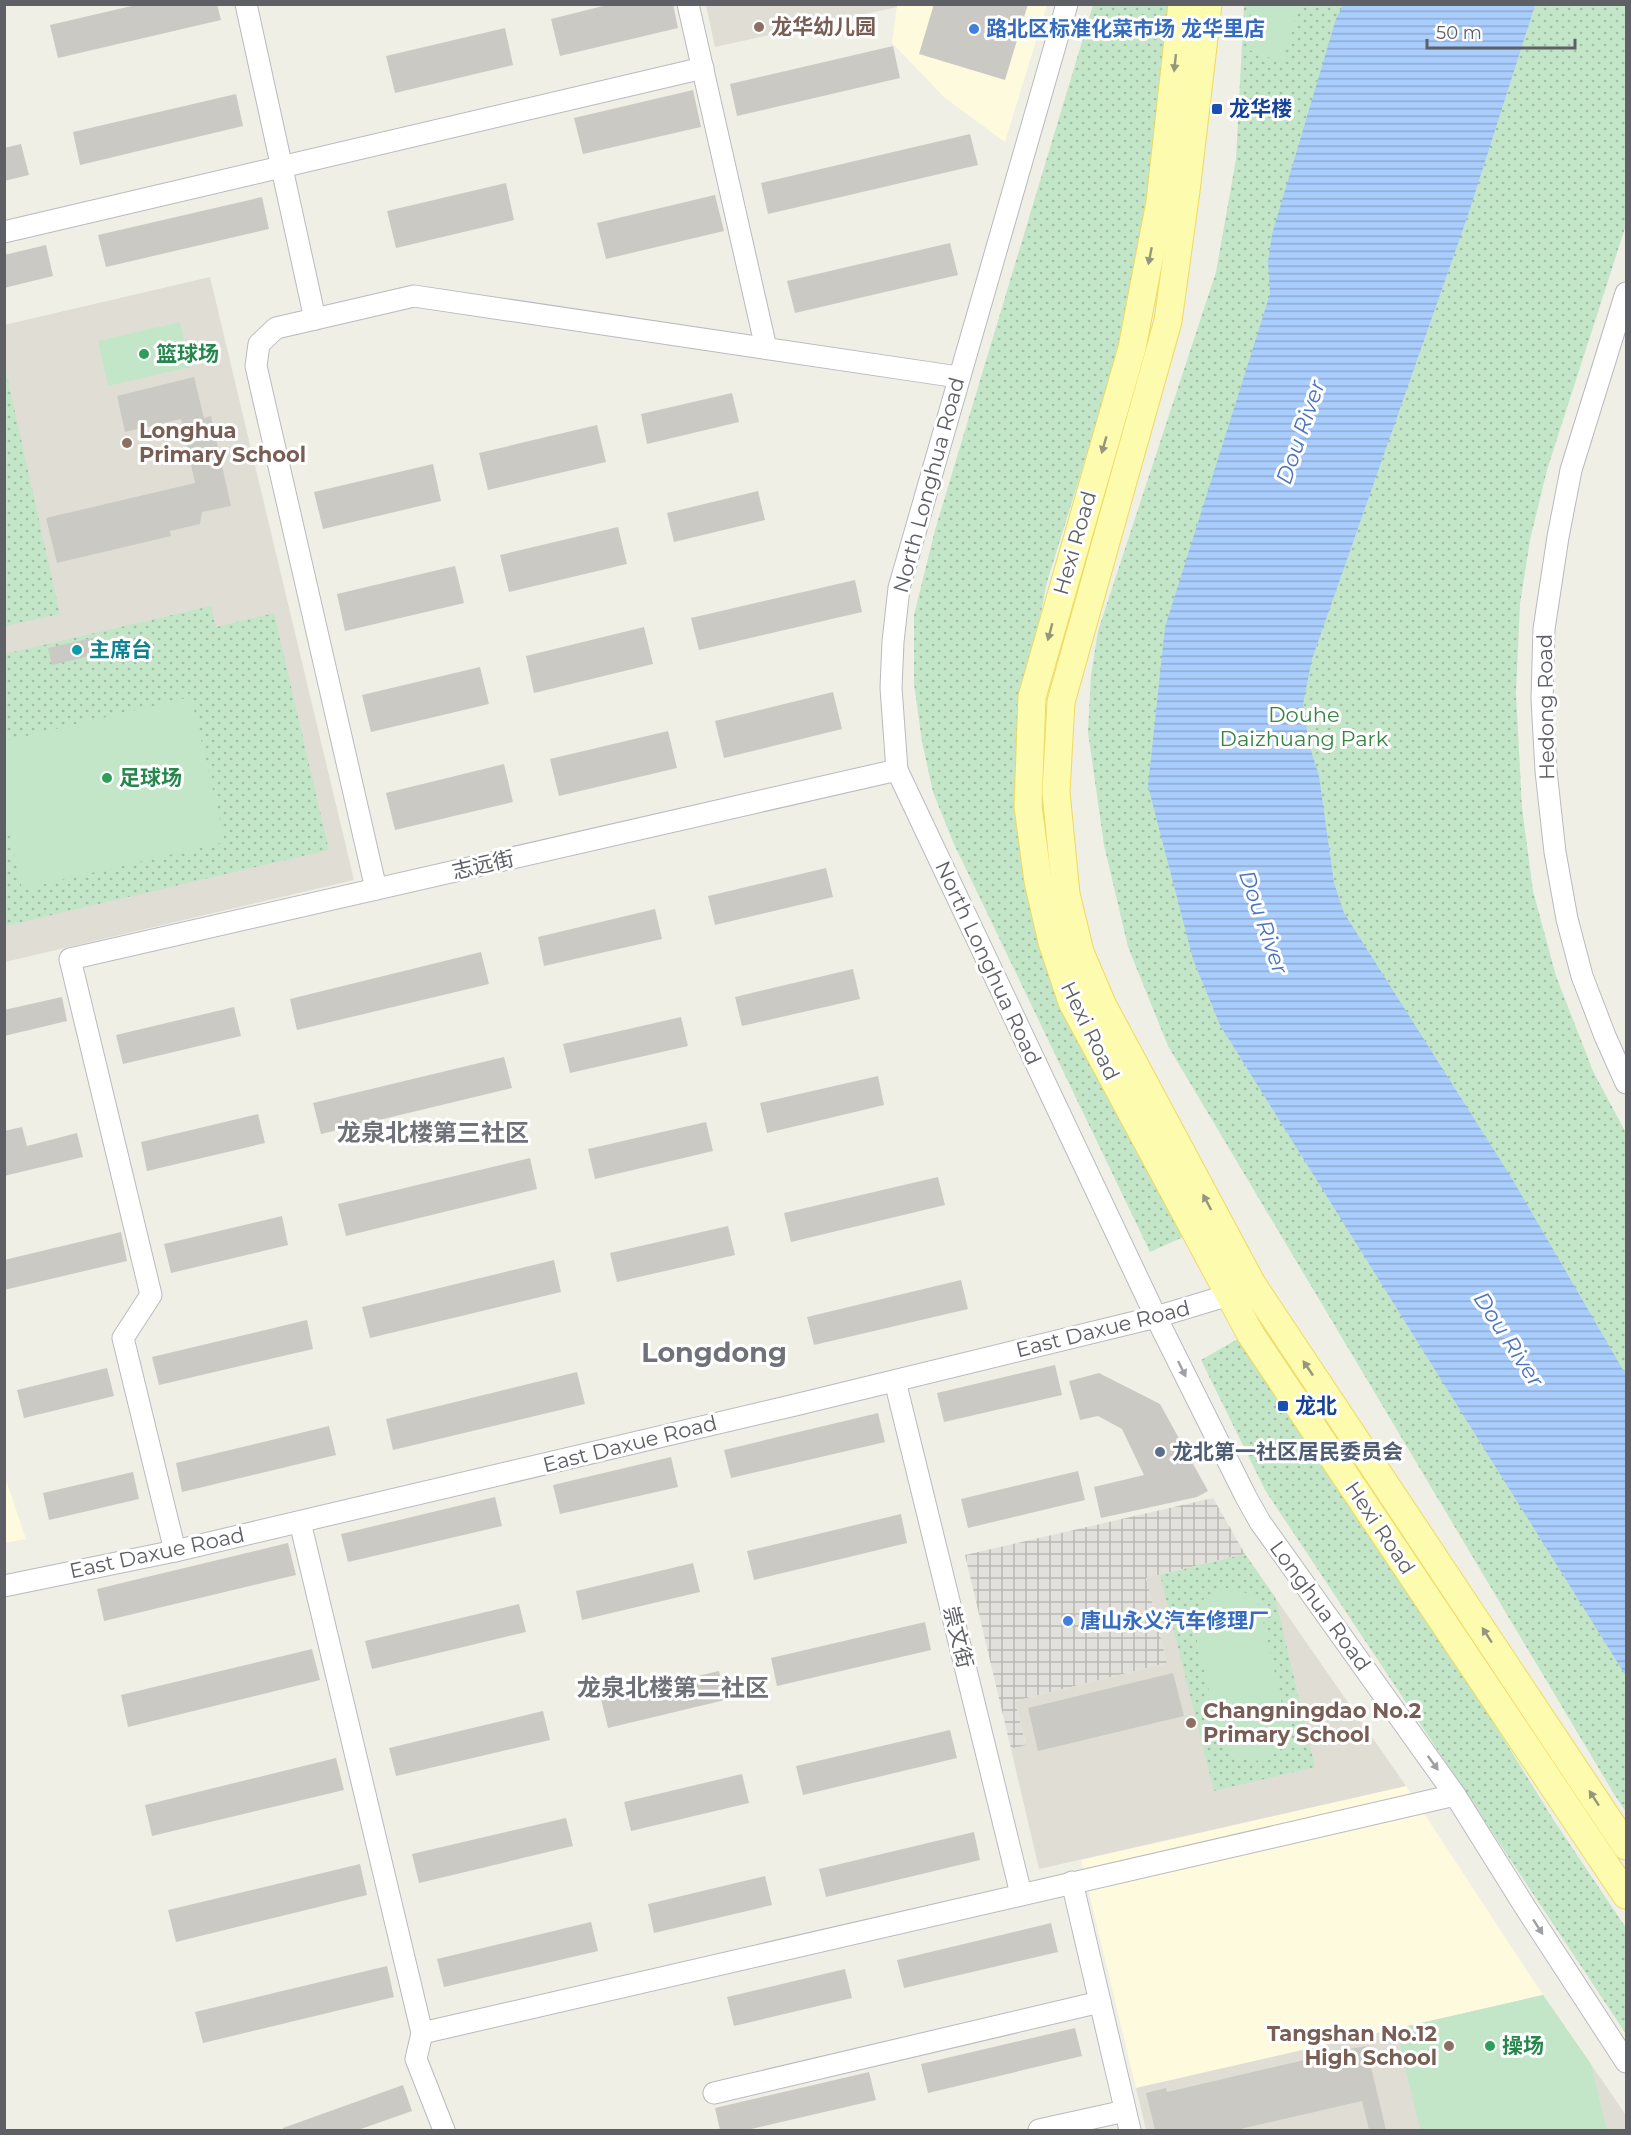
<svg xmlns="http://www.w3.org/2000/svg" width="1631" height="2135" viewBox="0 0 1631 2135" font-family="Montserrat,'Noto Sans SC',sans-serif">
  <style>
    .commercial { fill: #fdfade }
    .industrial { fill: url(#industrial-grid) }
    .education { fill: #e0ded4 }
    .grass { fill: url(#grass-dots) }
    .pitch { fill: #c4e6c8 }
    .water { fill: url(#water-rules) }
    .building { fill: #cbc9c3 }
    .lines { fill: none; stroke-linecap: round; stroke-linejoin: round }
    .minor-casing { stroke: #b8babf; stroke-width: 23 }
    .major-casing { stroke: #eeda61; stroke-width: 29 }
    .minor { stroke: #fff; stroke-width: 21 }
    .major { stroke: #fdfbae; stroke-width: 27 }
    .oneway { fill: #96967f }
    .oneway2 { fill: #9ea0a3 }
    .education-dot { fill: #8d6e63; stroke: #fff; stroke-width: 2 }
    .shop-dot { fill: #3f7fe0; stroke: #fff; stroke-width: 2 }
    .transit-dot { fill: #1a4fb4; stroke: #fff; stroke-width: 2 }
    .leisure-dot { fill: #2e9e5b; stroke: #fff; stroke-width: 2 }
    .culture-dot { fill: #0f9aa8; stroke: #fff; stroke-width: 2 }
    .service-dot { fill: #5c6f8a; stroke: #fff; stroke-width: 2 }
    .labels { text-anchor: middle; stroke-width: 6; stroke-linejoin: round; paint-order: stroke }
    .education-label { font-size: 21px; font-weight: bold; fill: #785e54; stroke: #fff; text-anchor: start }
    .shop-label { font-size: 21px; font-weight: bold; fill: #366cbe; stroke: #fff; text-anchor: start }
    .transit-label { font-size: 21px; font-weight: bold; fill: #164399; stroke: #fff; text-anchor: start }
    .leisure-label { font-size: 21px; font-weight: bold; fill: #27864d; stroke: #fff; text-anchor: start }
    .street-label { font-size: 21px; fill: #5e6066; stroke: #fff }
    .culture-label { font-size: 21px; font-weight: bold; fill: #0d838f; stroke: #fff; text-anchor: start }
    .park-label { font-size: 21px; fill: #378445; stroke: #fff }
    .service-label { font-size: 21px; font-weight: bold; fill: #4e5e75; stroke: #fff; text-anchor: start }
    .water-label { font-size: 22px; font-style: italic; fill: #4b74c1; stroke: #fff }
    .quarter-label { font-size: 24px; font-weight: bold; fill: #6f7278; stroke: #fff }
    .district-label { font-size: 27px; font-weight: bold; fill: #6f7278; stroke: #fff }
  </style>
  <defs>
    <pattern id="industrial-grid" width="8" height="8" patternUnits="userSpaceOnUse" patternTransform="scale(1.5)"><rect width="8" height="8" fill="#e1e0da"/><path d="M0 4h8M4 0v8" fill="none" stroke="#bab9b5"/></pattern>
    <pattern id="grass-dots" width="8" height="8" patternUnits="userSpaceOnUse" patternTransform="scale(1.5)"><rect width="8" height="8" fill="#c4e6c8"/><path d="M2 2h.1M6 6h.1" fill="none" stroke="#a2bea6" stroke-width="1.8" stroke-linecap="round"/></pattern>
    <pattern id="water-rules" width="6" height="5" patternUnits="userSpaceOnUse" patternTransform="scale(1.5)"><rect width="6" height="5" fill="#a9cdfd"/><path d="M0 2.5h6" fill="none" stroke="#8daad1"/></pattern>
  </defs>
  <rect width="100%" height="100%" fill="#f0efe6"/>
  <g class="commercial">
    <path d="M 897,5 L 1047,5 L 1005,142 L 945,98 L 892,43 Z"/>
    <path d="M 4,1474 L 26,1539 L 5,1543 L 4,1543 Z"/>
    <path d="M 1406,1786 L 1543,1995 L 1136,2088 L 1081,1860 Z"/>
  </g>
  <path class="industrial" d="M 1213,1498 L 1245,1554 L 1146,1578 L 1167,1663 L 1015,1701 L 1026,1746 L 1011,1749 L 965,1555 Z"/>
  <g class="education">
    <path d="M 706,5 L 706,4 L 897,5 L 897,7 L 715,47 Z"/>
    <path d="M 210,277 L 354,880 L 5,962 L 4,325 Z"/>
    <path d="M 1245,1554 L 1406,1786 L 1039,1869 L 1011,1749 L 1026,1745 L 1015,1701 L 1167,1663 L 1146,1578 Z"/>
    <path d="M 1543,1995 L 1626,2115 L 1626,2130 L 1146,2130 L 1136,2088 Z"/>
  </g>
  <g class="grass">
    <path d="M 1093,5 L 1173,5 L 1157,181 L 1130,316 L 1047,582 L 1035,643 L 1029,883 L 1190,1234 L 1150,1252 L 953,842 L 933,792 L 922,742 L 914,684 L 914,615 L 935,530 Z"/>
    <path d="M 1244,5 L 1626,5 L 1626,225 L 1547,470 L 1530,540 L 1520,604 L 1516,693 L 1522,808 L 1533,891 L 1556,976 L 1593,1071 L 1626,1133 L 1626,1812 L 1614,1794 L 1168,1046 L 1128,947 L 1104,845 L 1088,732 L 1091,675 L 1098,631 L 1216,272 L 1236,159 Z"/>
    <path d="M 5,367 L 60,614 L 5,626 L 4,626 Z"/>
    <path d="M 211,606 L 216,627 L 274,613 L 329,850 L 5,926 L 4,654 Z"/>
    <path d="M 1243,1336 L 1257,1338 L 1553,1819 L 1626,1928 L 1626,2034 L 1265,1490 L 1201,1360 Z"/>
    <path d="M 1245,1554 L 1275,1597 L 1315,1767 L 1214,1791 L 1160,1575 Z"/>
  </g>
  <g class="pitch">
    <path d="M 1252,5 L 1299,5 L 1282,62 L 1246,49 Z"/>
    <path d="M 180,322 L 190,367 L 108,386 L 98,341 Z"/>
    <path d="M 191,697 L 225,842 L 22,889 L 5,815 L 5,741 Z"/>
    <path d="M 1225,1588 C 1241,1589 1253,1594 1260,1608 L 1287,1726 C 1287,1765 1240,1773 1221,1741 L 1193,1624 C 1195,1604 1206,1593 1225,1588 Z"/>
    <path d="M 1543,1995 L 1591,2064 L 1607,2130 L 1420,2130 L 1396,2029 Z"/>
  </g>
  <path class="water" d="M 1343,5 L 1535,5 L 1468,215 L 1312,659 L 1303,704 L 1309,744 L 1319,776 L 1334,883 L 1344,913 L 1511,1177 L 1626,1375 L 1626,1676 L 1220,1025 L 1193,959 L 1148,786 L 1165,627 L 1270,294 L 1268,262 L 1272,234 L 1336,19 Z"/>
  <g class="building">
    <path d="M 140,4 L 217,4 L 221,20 L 58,58 L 50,25 Z"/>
    <path d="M 611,4 L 673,4 L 678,28 L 560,56 L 551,19 Z"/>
    <path d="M 934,4 L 1028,4 L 1005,80 L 919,54 Z"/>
    <path d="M 505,28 L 513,65 L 395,93 L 386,56 Z"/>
    <path d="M 893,46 L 900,78 L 737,116 L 730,84 Z"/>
    <path d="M 693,90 L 701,127 L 583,154 L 574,118 Z"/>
    <path d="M 236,94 L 243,126 L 80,165 L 73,132 Z"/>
    <path d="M 970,134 L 978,165 L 768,214 L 761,183 Z"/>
    <path d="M 21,144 L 29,175 L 4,181 L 4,148 Z"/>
    <path d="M 506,183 L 514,220 L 396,248 L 387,211 Z"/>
    <path d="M 715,195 L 724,231 L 606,259 L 597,223 Z"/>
    <path d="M 262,197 L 269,229 L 106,267 L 98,235 Z"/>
    <path d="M 950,243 L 958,275 L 795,313 L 787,281 Z"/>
    <path d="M 46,245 L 53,276 L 4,288 L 4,255 Z"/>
    <path d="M 194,377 L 204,418 L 211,416 L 231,506 L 202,512 L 200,524 L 170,531 L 171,536 L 57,563 L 46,518 L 195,483 L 181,419 L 125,432 L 117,396 Z"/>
    <path d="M 732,393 L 739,422 L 647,444 L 641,414 Z"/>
    <path d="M 597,425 L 606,462 L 488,490 L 479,453 Z"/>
    <path d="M 433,464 L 441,501 L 323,529 L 314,492 Z"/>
    <path d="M 758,491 L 765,520 L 674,542 L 667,513 Z"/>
    <path d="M 618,527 L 627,564 L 509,592 L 500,555 Z"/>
    <path d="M 455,566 L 464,603 L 345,631 L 337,594 Z"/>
    <path d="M 855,580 L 862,612 L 699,650 L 691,618 Z"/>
    <path d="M 644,627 L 653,664 L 534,693 L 526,656 Z"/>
    <path d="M 101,636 L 105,652 L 52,665 L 48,648 Z"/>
    <path d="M 480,667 L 489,704 L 371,732 L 362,695 Z"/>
    <path d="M 833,692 L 842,729 L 724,758 L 715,721 Z"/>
    <path d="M 668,731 L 677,768 L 559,796 L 550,759 Z"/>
    <path d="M 504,764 L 513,802 L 395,830 L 386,793 Z"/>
    <path d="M 826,868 L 833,897 L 715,925 L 708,896 Z"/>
    <path d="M 655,909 L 662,939 L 544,966 L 538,937 Z"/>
    <path d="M 481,952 L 489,984 L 297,1030 L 290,999 Z"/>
    <path d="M 853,969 L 860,999 L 742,1026 L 735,997 Z"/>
    <path d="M 62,997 L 67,1021 L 4,1036 L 4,1010 Z"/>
    <path d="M 234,1007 L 241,1036 L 123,1064 L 116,1035 Z"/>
    <path d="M 681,1017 L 688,1046 L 570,1073 L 563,1044 Z"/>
    <path d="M 504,1057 L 512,1088 L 321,1134 L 313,1103 Z"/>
    <path d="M 878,1076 L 884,1105 L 767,1133 L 760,1103 Z"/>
    <path d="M 258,1114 L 265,1143 L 147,1171 L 141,1142 Z"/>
    <path d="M 706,1122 L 713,1151 L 595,1179 L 588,1149 Z"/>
    <path d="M 22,1127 L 27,1146 L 77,1133 L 83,1157 L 4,1176 L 4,1131 Z"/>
    <path d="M 530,1158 L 537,1189 L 346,1236 L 338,1204 Z"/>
    <path d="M 938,1177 L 945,1205 L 791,1242 L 784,1213 Z"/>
    <path d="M 282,1216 L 288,1245 L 171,1273 L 164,1244 Z"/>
    <path d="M 728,1226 L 735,1255 L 617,1282 L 610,1253 Z"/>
    <path d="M 121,1232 L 127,1261 L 4,1290 L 4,1260 Z"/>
    <path d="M 554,1260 L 561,1292 L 370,1338 L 362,1307 Z"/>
    <path d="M 961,1280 L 968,1309 L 814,1345 L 807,1317 Z"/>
    <path d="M 307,1320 L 313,1349 L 159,1385 L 152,1357 Z"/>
    <path d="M 1055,1365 L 1062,1395 L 944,1422 L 937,1393 Z"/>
    <path d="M 107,1368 L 114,1396 L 24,1418 L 17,1390 Z"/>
    <path d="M 577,1372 L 585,1404 L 393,1450 L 386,1419 Z"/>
    <path d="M 1099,1373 L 1160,1404 L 1208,1491 L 1197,1497 L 1101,1518 L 1094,1487 L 1144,1475 L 1122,1429 L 1098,1416 L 1080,1420 L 1069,1381 Z"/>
    <path d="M 878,1413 L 885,1442 L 731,1478 L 724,1450 Z"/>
    <path d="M 329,1426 L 336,1455 L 182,1492 L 176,1463 Z"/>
    <path d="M 671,1457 L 678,1487 L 560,1514 L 553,1485 Z"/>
    <path d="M 1078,1471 L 1085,1500 L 968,1528 L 961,1499 Z"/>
    <path d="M 133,1472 L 139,1499 L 49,1520 L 43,1493 Z"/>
    <path d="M 495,1497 L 502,1526 L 348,1562 L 341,1534 Z"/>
    <path d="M 901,1514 L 907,1543 L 754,1580 L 747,1551 Z"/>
    <path d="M 288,1543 L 296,1575 L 104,1621 L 97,1589 Z"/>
    <path d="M 693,1563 L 700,1592 L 582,1620 L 576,1591 Z"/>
    <path d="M 519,1604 L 526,1632 L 372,1669 L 365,1641 Z"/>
    <path d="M 925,1622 L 931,1650 L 777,1686 L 771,1658 Z"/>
    <path d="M 312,1649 L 320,1680 L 128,1727 L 121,1695 Z"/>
    <path d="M 719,1671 L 725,1700 L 608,1728 L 601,1699 Z"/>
    <path d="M 1173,1673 L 1184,1716 L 1038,1751 L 1028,1708 Z"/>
    <path d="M 543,1711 L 550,1740 L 396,1776 L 389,1748 Z"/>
    <path d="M 950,1730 L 957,1758 L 803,1795 L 796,1766 Z"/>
    <path d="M 336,1758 L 344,1790 L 152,1836 L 145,1805 Z"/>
    <path d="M 742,1774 L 749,1803 L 631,1831 L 624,1802 Z"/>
    <path d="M 566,1818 L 573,1846 L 419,1883 L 412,1854 Z"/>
    <path d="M 974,1832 L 980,1860 L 826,1897 L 819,1869 Z"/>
    <path d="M 360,1864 L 367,1895 L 176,1942 L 168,1910 Z"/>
    <path d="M 765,1876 L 772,1905 L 654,1933 L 648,1904 Z"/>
    <path d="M 591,1922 L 598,1951 L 444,1987 L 437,1959 Z"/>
    <path d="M 1051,1923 L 1058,1952 L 904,1988 L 897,1960 Z"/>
    <path d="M 387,1966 L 394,1997 L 203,2043 L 195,2012 Z"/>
    <path d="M 845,1969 L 852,1998 L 734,2026 L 727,1997 Z"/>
    <path d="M 1075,2028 L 1082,2056 L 928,2093 L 921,2064 Z"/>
    <path d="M 1366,2046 L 1386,2130 L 1369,2130 L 1362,2101 L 1236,2130 L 1155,2130 L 1146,2093 L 1166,2088 L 1167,2092 L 1313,2058 L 1314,2061 L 1346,2053 L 1345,2050 Z"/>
    <path d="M 869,2072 L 876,2100 L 747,2130 L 720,2130 L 715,2108 Z"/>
    <path d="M 403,2085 L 412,2111 L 358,2130 L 283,2130 L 283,2128 Z"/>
  </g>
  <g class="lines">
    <g class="minor-casing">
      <g id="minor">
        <path d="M 246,4 L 315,319 L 276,328 L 259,344 L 256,366 L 376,889"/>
        <path d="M 688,4 L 766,348"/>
        <path d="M 1067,4 L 899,588 L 893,642 L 891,688 L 897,770 L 1156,1317 L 1246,1497 L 1260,1522 L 1455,1795 L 1525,1907 L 1626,2062"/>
        <path d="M 4,232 L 703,68"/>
        <path d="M 1626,293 L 1571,470 L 1558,537 L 1544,629 L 1542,699 L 1546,771 L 1555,852 L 1567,919 L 1582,976 L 1605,1036 L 1626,1083"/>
        <path d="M 315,319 L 414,296 L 958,377"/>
        <path d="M 895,1381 L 1021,1894"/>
        <path d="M 300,1522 L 422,2033 L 416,2059 L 444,2130"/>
        <path d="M 175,1551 L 123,1338 L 151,1295 L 70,959 L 897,770"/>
        <path d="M 4,1586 L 175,1551 L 795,1405 L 1156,1317 L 1229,1295 L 1243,1288"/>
        <path d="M 1072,1882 L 1130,2130"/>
        <path d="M 422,2033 L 1455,1795"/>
        <path d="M 714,2093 L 1100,2002"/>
        <path d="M 1039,2130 L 1125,2111"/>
      </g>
    </g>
    <g class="major-casing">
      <g id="major">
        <path d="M 1182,4 L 1160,202 L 1132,348 L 1032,697 L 1028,806 L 1038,881 L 1052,942 L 1072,1002 L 1251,1335 L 1626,1895"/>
        <path d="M 1208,4 L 1186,191 L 1168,321 L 1061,702 L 1056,792 L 1066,894 L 1080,952 L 1102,1004 L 1252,1284 L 1626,1846"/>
      </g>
    </g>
    <use href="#minor" class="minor"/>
    <use href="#major" class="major"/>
  </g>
  <defs><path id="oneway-solid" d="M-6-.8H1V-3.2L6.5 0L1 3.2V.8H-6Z" transform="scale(1.5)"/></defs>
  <g class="oneway">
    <use href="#oneway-solid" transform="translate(1175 63) rotate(96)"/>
    <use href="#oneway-solid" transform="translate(1150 256) rotate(101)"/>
    <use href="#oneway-solid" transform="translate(1104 445) rotate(106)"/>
    <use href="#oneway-solid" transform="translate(1050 632) rotate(105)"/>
    <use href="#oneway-solid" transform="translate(1207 1202) rotate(-118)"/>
    <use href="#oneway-solid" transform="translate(1308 1368) rotate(-124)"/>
    <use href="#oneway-solid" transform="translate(1487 1635) rotate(-123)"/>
    <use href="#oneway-solid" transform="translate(1594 1798) rotate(-123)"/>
  </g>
  <g class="oneway2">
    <use href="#oneway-solid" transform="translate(1182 1369) rotate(64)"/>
    <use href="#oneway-solid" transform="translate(1433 1763) rotate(54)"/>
    <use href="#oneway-solid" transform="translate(1538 1927) rotate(57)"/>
  </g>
  <g class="education-dot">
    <circle cx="759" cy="27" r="6"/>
    <circle cx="127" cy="443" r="6"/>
    <circle cx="1191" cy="1723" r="6"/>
    <circle cx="1449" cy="2046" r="6"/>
  </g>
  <g class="shop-dot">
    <circle cx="974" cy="29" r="6"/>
    <circle cx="1068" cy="1621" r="6"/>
  </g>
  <g class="transit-dot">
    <rect x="1211" y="103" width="12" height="12" rx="3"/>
    <rect x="1277" y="1400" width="12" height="12" rx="3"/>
  </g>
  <g class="leisure-dot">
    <circle cx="144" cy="354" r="6"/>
    <circle cx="107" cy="778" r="6"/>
    <circle cx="1490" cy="2046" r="6"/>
  </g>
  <circle class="culture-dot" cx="77" cy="650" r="6"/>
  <circle class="service-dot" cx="1160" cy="1452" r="6"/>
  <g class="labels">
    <g class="education-label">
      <text x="771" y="34">龙华幼儿园</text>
      <text x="139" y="438">Longhua<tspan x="139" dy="24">Primary School</tspan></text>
      <text x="1203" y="1718">Changningdao No.2<tspan x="1203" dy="24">Primary School</tspan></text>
      <text x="1437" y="2041" text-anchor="end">Tangshan No.12<tspan x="1437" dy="24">High School</tspan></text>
    </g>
    <g class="shop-label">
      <text x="986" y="36">路北区标准化菜市场 龙华里店</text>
      <text x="1080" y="1628">唐山永义汽车修理厂</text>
    </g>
    <g class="transit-label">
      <text x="1229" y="116">龙华楼</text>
      <text x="1295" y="1413">龙北</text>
    </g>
    <g class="leisure-label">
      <text x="156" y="361">篮球场</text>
      <text x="119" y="785">足球场</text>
      <text x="1502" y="2053">操场</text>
    </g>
    <g class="street-label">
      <text transform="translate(929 485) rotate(-75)" y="7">North Longhua Road</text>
      <text transform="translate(1075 543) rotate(-74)" y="7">Hexi Road</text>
      <text transform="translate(1546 707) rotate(-91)" y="7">Hedong Road</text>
      <text transform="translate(483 865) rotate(-13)" y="7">志远街</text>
      <text transform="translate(988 963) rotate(65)" y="7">North Longhua Road</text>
      <text transform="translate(1090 1031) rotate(64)" y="7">Hexi Road</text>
      <text transform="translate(1103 1329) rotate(-14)" y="7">East Daxue Road</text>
      <text transform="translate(630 1444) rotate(-14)" y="7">East Daxue Road</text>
      <text transform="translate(1380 1528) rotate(56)" y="7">Hexi Road</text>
      <text transform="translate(157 1553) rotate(-12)" y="7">East Daxue Road</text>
      <text transform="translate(1320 1606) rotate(54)" y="7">Longhua Road</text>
      <text transform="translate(958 1637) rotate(76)" y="7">崇文街</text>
    </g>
    <g class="culture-label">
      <text x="89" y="657">主席台</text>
    </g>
    <g class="park-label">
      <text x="1304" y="722">Douhe<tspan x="1304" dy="24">Daizhuang Park</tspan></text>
    </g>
    <g class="service-label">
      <text x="1172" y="1459">龙北第一社区居民委员会</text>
    </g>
    <g class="water-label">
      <text transform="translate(1300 432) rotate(-71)" y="8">Dou River</text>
      <text transform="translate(1264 922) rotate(71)" y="8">Dou River</text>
      <text transform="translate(1509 1339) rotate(57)" y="8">Dou River</text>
    </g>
    <g class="quarter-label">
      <text x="433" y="1141">龙泉北楼第三社区</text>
      <text x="673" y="1696">龙泉北楼第二社区</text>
    </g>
    <g class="district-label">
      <text x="714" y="1362">Longdong</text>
    </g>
  </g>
  <rect width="1631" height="2135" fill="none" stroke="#5e6066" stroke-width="12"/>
  <path d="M1427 39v9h148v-9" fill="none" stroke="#5e6066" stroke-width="3"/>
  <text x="1436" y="39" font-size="18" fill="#5e6066" stroke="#ffffff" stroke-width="4.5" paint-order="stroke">50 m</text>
</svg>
